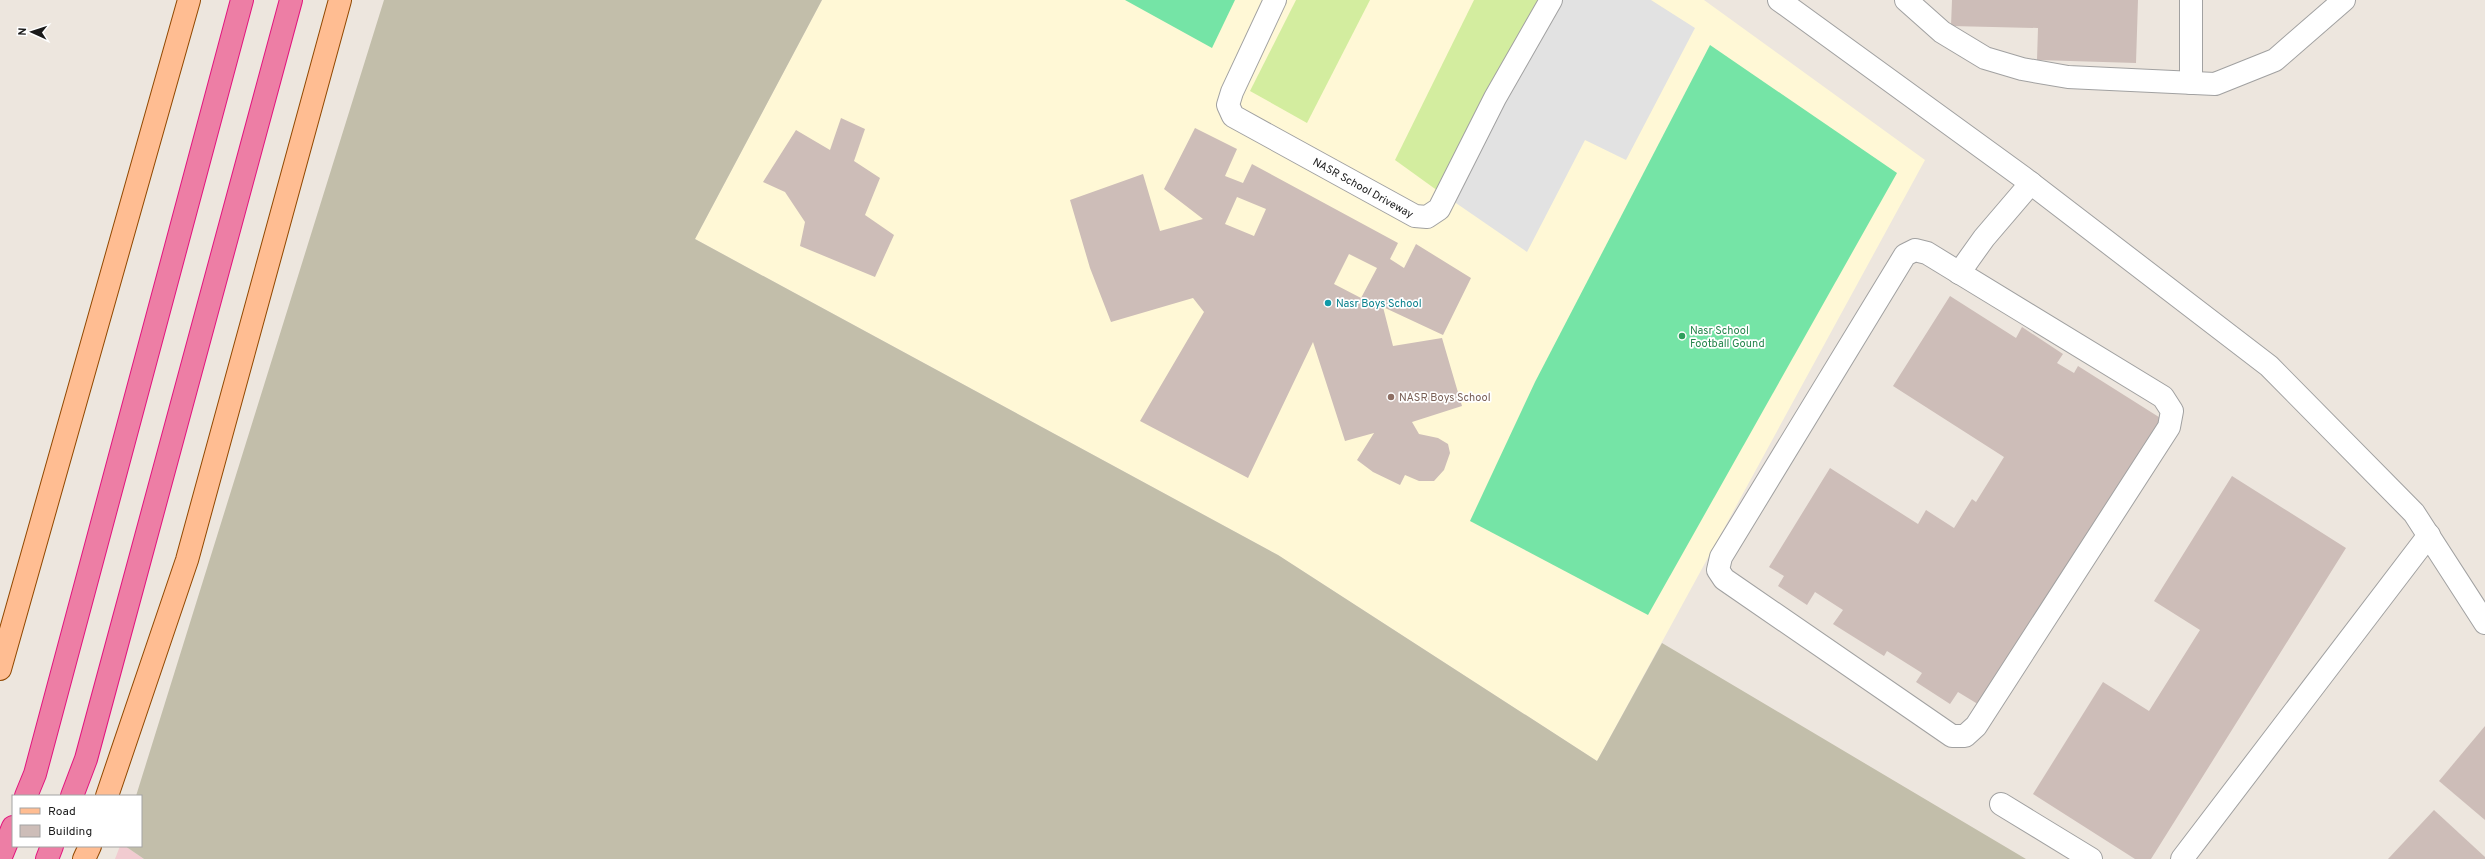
<svg xmlns="http://www.w3.org/2000/svg" width="2485" height="859" viewBox="0 0 2485 859" font-family="Overpass,sans-serif">
  <style>
    .commercial { fill: #f1cbd0 }
    .education { fill: #fff8d6 }
    .construction { fill: #c2beaa }
    .grass { fill: #d3ed9f }
    .pitch { fill: #75e4a6 }
    .parking { fill: #e2e2e2 }
    .building { fill: #cdbdb8; fill-rule: evenodd }
    .lines { fill: none; stroke-linecap: round; stroke-linejoin: round }
    .minor-casing { stroke: #a1a1a1; stroke-width: 24 }
    .major-casing { stroke: #914800; stroke-width: 24 }
    .highway-casing { stroke: #e1157e; stroke-width: 24 }
    .minor { stroke: #fff; stroke-width: 22 }
    .major { stroke: #ffbd92; stroke-width: 22 }
    .highway { stroke: #ed7ea5; stroke-width: 22 }
    .culture-dot { fill: #0f9aa8; stroke: #fff; stroke-width: 1.5 }
    .leisure-dot { fill: #2e9e5b; stroke: #fff; stroke-width: 1.5 }
    .education-dot { fill: #8d6e63; stroke: #fff; stroke-width: 1.5 }
    .labels { text-anchor: middle; stroke-width: 3.5; stroke-linejoin: round; paint-order: stroke }
    .street-label { font-size: 11px; fill: #1a1a1a; stroke: #fff }
    .culture-label { font-size: 11px; fill: #0d838f; stroke: #fff; text-anchor: start }
    .leisure-label { font-size: 11px; fill: #27864d; stroke: #fff; text-anchor: start }
    .education-label { font-size: 11px; fill: #785e54; stroke: #fff; text-anchor: start }
  </style>
  <rect width="100%" height="100%" fill="#ede6de"/>
  <path class="commercial" d="M 120,846 L 125,846 L 144,859 L 115,859 Z"/>
  <path class="education" d="M 822,0 L 1704,0 L 1925,160 L 1597,761 L 1278,555 L 695,239 Z"/>
  <path class="construction" d="M 384,0 L 822,0 L 695,239 L 1278,555 L 1597,761 L 1662,643 L 2026,859 L 144,859 L 125,846 L 141,846 L 141,796 L 136,796 Z"/>
  <g class="grass">
    <path d="M 1296,0 L 1370,0 L 1307,123 L 1250,91 Z"/>
    <path d="M 1474,0 L 1544,0 L 1438,191 L 1395,160 Z"/>
  </g>
  <g class="pitch">
    <path d="M 1125,0 L 1235,0 L 1212,48 Z"/>
    <path d="M 1710,45 L 1897,173 L 1648,615 L 1470,521 L 1535,382 Z"/>
  </g>
  <path class="parking" d="M 1560,0 L 1651,0 L 1695,28 L 1626,160 L 1585,140 L 1527,252 L 1453,201 Z"/>
  <g class="building">
    <path d="M 1952,0 L 2138,0 L 2136,63 L 2037,60 L 2038,28 L 1951,26 Z"/>
    <path d="M 841,118 L 865,129 L 854,161 L 880,178 L 865,215 L 894,235 L 875,277 L 800,246 L 805,222 L 785,192 L 763,182 L 796,130 L 830,150 Z"/>
    <path d="M 1195,128 L 1237,149 L 1225,176 L 1243,183 L 1252,164 L 1398,243 L 1390,259 L 1404,268 L 1416,244 L 1471,278 L 1443,335 L 1383,307 L 1393,346 L 1442,338 L 1462,406 L 1412,422 L 1419,434 L 1438,438 L 1448,444 L 1450,453 L 1444,470 L 1434,481 L 1419,481 L 1405,475 L 1400,485 L 1373,472 L 1357,460 L 1374,433 L 1345,441 L 1313,342 L 1248,478 L 1140,421 L 1204,312 L 1193,298 L 1111,322 L 1090,268 L 1070,200 L 1143,174 L 1160,231 L 1203,219 L 1164,189 ZM 1237,197 L 1266,209 L 1254,236 L 1225,224 ZM 1349,254 L 1377,268 L 1361,298 L 1334,284 Z"/>
    <path d="M 1950,296 L 2016,338 L 2022,327 L 2063,354 L 2057,363 L 2074,373 L 2078,366 L 2162,419 L 1981,706 L 1958,692 L 1950,704 L 1916,682 L 1922,673 L 1887,651 L 1884,656 L 1833,624 L 1843,610 L 1815,592 L 1807,605 L 1778,586 L 1784,576 L 1769,567 L 1830,468 L 1918,524 L 1926,510 L 1954,528 L 1972,499 L 1976,502 L 2004,457 L 1893,386 Z"/>
    <path d="M 2232,476 L 2346,548 L 2151,859 L 2135,859 L 2033,794 L 2103,682 L 2149,711 L 2200,630 L 2154,601 Z"/>
    <path d="M 2485,726 L 2485,820 L 2439,781 Z"/>
    <path d="M 2434,810 L 2485,857 L 2485,859 L 2388,859 Z"/>
  </g>
  <g class="lines">
    <g class="minor-casing">
      <g id="minor">
        <path id="s1" d="M 1275,0 L 1232,92 L 1228,105 L 1233,116 L 1415,216 L 1427,217 L 1439,209 L 1495,98 L 1551,0"/>
        <path d="M 1779,0 L 2024,178 L 2269,366 L 2414,513 L 2485,623"/>
        <path d="M 1906,0 L 1942,32 L 1985,58 L 2022,69 L 2068,77 L 2215,84 L 2275,60 L 2344,0"/>
        <path d="M 2191,83 L 2191,0"/>
        <path d="M 1915,250 L 1927,253 L 2163,397 L 2172,411 L 2169,427 L 1976,726 L 1965,736 L 1952,736 L 1724,579 L 1718,570 L 1721,557 L 1905,255 Z"/>
        <path d="M 1959,273 L 1984,238 L 2031,183"/>
        <path d="M 2001,804 L 2091,859"/>
        <path d="M 2182,859 L 2429,535"/>
      </g>
    </g>
    <g class="major-casing">
      <g id="major">
        <path d="M 0,669 L 189,0"/>
        <path d="M 107,796 L 187,560 L 340,0"/>
        <path d="M 84,859 L 90,846"/>
      </g>
    </g>
    <g class="highway-casing">
      <g id="highway">
        <path d="M 26,796 L 35,774 L 242,0"/>
        <path d="M 72,796 L 86,759 L 291,0"/>
        <path d="M 0,859 L 13,827"/>
        <path d="M 47,859 L 52,846"/>
      </g>
    </g>
    <use href="#minor" class="minor"/>
    <use href="#major" class="major"/>
    <use href="#highway" class="highway"/>
  </g>
  <circle class="culture-dot" cx="1328" cy="303" r="4"/>
  <circle class="leisure-dot" cx="1682" cy="336" r="4"/>
  <circle class="education-dot" cx="1391" cy="397" r="4"/>
  <g class="labels">
    <g class="street-label">
      <text dy="4" stroke="none"><textPath href="#s1" startOffset="276">NASR School Driveway</textPath></text>
    </g>
    <g class="culture-label">
      <text x="1336" y="307">Nasr Boys School</text>
    </g>
    <g class="leisure-label">
      <text x="1690" y="334">Nasr School<tspan x="1690" dy="13">Football Gound</tspan></text>
    </g>
    <g class="education-label">
      <text x="1399" y="401">NASR Boys School</text>
    </g>
  </g>
  <rect x="12" y="795" width="130" height="52" fill="#ffffff" stroke="#a3a3a3"/>
  <rect x="20" y="808" width="20" height="6" fill="#ffbd92" stroke="#a3a3a3"/>
  <text x="48" y="815" font-size="12" fill="#1a1a1a">Road</text>
  <rect x="20" y="825" width="20" height="12" fill="#cdbdb8" stroke="#a3a3a3"/>
  <text x="48" y="835" font-size="12" fill="#1a1a1a">Building</text>
  <g transform="translate(32 32) rotate(273)" stroke="#ffffff" stroke-width="3" paint-order="stroke">
  <path d="M0-3L7 15L0 10L-7 15Z" fill="#1a1a1a"/>
  <text y="-6" font-size="11" font-weight="bold" text-anchor="middle" fill="#1a1a1a">N</text>
  </g>
</svg>
